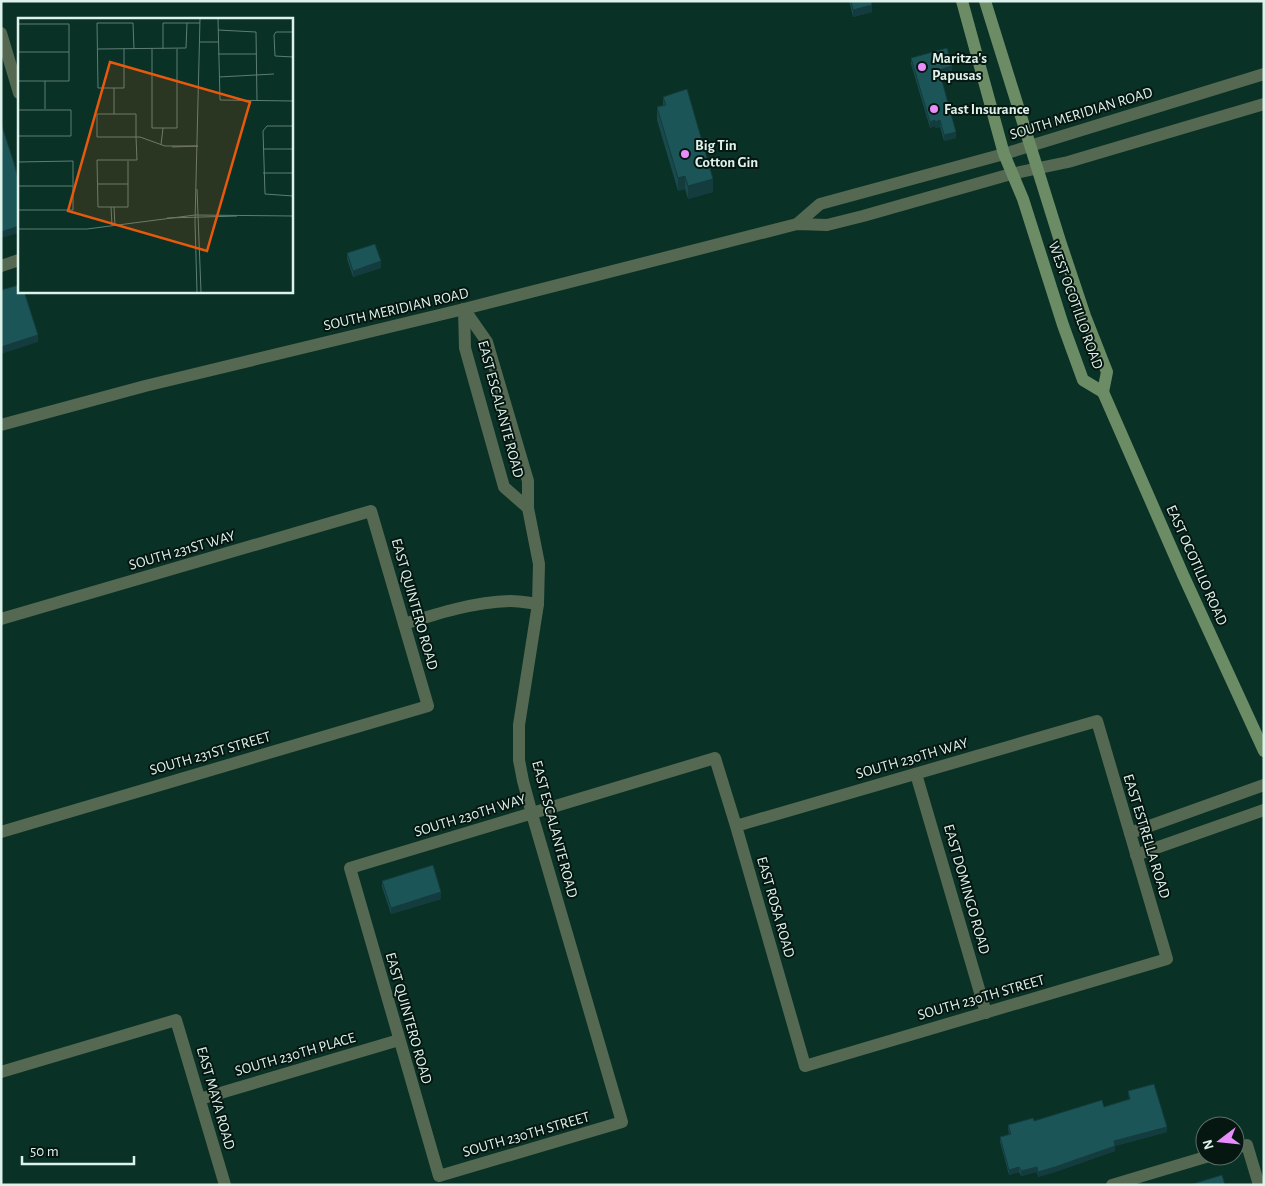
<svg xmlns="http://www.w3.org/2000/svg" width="1265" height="1186" viewBox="0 0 1265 1186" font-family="'Alegreya Sans',sans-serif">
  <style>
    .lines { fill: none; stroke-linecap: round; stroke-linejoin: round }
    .minor { stroke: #556851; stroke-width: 12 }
    .tertiary { stroke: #556851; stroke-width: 12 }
    .secondary { stroke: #6c8c66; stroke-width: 12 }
    .wall { fill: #18494c }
    .shaded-wall { fill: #143c3e }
    .building { fill: #1c5558; stroke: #143c3e }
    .poi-dot { fill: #ea8dfc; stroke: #061611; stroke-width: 2 }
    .labels { text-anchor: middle; stroke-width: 4; stroke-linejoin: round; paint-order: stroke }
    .poi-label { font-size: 15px; font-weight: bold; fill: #ddf2ea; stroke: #061611; text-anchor: start }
    .street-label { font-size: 15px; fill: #ddf2ea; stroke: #061611 }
    .inset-road { fill: none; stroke: #5e7e74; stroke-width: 1 }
    .view { fill: #e8590c; fill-opacity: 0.15; stroke: #e8590c; stroke-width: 2.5 }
    .inset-edge { fill: none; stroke: #ddf2ea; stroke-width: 2.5 }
  </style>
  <rect width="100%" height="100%" fill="#093126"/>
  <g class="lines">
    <g class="minor">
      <path d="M 1,33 L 19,93"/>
      <path d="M 1,266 L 19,260"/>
      <path d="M 464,309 L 487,342 L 528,481 L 528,508 L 539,564 L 538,604 L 519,725 L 519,760 L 523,781 L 532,814 L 622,1122 L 439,1176 L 350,868 L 715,758 L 736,826 L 805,1066 L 1167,959 L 1097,721 L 736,826"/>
      <path d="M 464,309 L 465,348 L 504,487 L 528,508"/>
      <path d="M 1,619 L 371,511 L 428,706 L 1,832"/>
      <path d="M 404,624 C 439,613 474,602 511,601 C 520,601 529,603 538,604"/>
      <path d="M 916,774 L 986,1013"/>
      <path d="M 1130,833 L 1264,785"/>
      <path d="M 1136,855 L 1264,810"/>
      <path d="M 1,1072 L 176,1020 L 225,1185"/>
      <path d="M 200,1099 L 399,1040"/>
      <path d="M 1235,1148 L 1247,1145 L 1259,1185"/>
      <path d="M 1112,1185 L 1209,1156"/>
    </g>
    <g class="tertiary">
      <path d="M 797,224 L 820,204 L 1004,154 L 1264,74"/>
      <path d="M 1,425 L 145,386 L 464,309 L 797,224 L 827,225 L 863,216 L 1011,174 L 1068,162 L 1264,104"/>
    </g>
    <g class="secondary">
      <path d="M 962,1 L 1004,154 L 1023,199 L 1063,325 L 1083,380 L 1103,392"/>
      <path d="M 985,1 L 1060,241 L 1085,316 L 1107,372 L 1103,392"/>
      <path d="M 1103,392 L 1184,577 L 1264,751"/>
    </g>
  </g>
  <g class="wall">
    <path d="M 849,1 L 871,1 L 872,12 L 853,17 Z"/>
    <path d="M 911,58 L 952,73 L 941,76 L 956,138 L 944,141 L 940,127 L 935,128 L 935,126 L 930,128 L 911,64 Z"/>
    <path d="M 663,97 L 713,192 L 688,199 L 685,189 L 678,191 L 657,120 L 657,107 L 663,105 Z"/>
    <path d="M 347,253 L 381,268 L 353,277 L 347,259 Z"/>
    <path d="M 382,881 L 441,899 L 391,914 L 382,887 Z"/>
    <path d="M 1128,1091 L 1167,1132 L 1115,1146 L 1115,1151 L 1055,1172 L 1038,1177 L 1037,1172 L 1021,1176 L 1019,1172 L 1009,1175 L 1000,1142 L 1000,1137 L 1009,1134 L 1008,1129 L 1008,1125 L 1034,1121 L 1104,1107 L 1129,1099 Z"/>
  </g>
  <g class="shaded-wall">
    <path d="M 872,5 L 872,12 L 853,17 L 853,10 Z"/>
    <path d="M 952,66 L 952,73 L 939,76 L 939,70 Z"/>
    <path d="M 935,120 L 935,126 L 930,128 L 930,122 Z"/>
    <path d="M 940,120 L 940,127 L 935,128 L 935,122 Z"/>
    <path d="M 956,132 L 956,138 L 944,141 L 944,135 Z"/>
    <path d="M 685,176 L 685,189 L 678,191 L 678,178 Z"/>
    <path d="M 713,179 L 713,192 L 688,199 L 688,186 Z"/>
    <path d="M 19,226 L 19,233 L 1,238 L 1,232 Z"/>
    <path d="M 381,261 L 381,268 L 353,277 L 353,271 Z"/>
    <path d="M 38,335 L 38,342 L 1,354 L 1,347 Z"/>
    <path d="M 441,892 L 441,899 L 391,914 L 391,908 Z"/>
    <path d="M 1167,1127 L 1167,1132 L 1114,1146 L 1114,1141 Z"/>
    <path d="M 1115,1146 L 1115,1151 L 1055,1172 L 1038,1177 L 1038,1172 Z"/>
    <path d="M 1019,1167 L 1019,1172 L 1009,1175 L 1009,1170 Z"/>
    <path d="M 1037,1167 L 1037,1172 L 1021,1176 L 1021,1171 Z"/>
  </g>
  <g class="building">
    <path d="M 851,1 L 871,1 L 872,5 L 853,10 Z"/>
    <path d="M 947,48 L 952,66 L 939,70 L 956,132 L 944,135 L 940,120 L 935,122 L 935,120 L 930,122 L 911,58 Z"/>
    <path d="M 687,89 L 713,179 L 688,186 L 685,176 L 678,178 L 657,107 L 666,105 L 663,97 Z"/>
    <path d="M 1,123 L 14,163 L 19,182 L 19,226 L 1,232 Z"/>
    <path d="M 375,244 L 381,261 L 353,271 L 347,253 Z"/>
    <path d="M 19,285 L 19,291 L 24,291 L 38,335 L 1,347 L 1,290 Z"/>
    <path d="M 433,865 L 441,892 L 391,908 L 382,881 Z"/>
    <path d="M 1154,1084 L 1167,1127 L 1114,1141 L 1115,1146 L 1055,1167 L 1038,1172 L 1037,1167 L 1021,1171 L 1019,1167 L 1009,1170 L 1000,1137 L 1011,1134 L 1008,1125 L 1033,1118 L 1034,1121 L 1102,1100 L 1104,1107 L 1130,1099 L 1128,1091 Z"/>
    <path d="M 1222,1175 L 1225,1185 L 1189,1185 Z"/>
  </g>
  <g class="poi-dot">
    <circle cx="922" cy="67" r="5"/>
    <circle cx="934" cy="109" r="5"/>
    <circle cx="685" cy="154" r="5"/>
  </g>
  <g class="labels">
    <g class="poi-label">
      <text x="932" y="63">Maritza's<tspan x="932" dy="17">Papusas</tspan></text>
      <text x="944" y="114">Fast Insurance</text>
      <text x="695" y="150">Big Tin<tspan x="695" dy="17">Cotton Gin</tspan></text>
    </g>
    <g class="street-label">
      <text transform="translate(1081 113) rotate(-17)" y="5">SOUTH MERIDIAN ROAD</text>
      <text transform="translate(1076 305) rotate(70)" y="5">WEST OCOTILLO ROAD</text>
      <text transform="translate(396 309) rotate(-13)" y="5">SOUTH MERIDIAN ROAD</text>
      <text transform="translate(501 409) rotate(75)" y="5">EAST ESCALANTE ROAD</text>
      <text transform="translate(182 550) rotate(-16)" y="5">SOUTH 231ST WAY</text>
      <text transform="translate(1197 565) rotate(66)" y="5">EAST OCOTILLO ROAD</text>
      <text transform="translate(415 604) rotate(74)" y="5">EAST QUINTERO ROAD</text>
      <text transform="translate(210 753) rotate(-16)" y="5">SOUTH 231ST STREET</text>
      <text transform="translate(912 758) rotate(-16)" y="5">SOUTH 230TH WAY</text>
      <text transform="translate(470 815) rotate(-17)" y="5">SOUTH 230TH WAY</text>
      <text transform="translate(555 829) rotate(75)" y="5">EAST ESCALANTE ROAD</text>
      <text transform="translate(1147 836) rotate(73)" y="5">EAST ESTRELLA ROAD</text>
      <text transform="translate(967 889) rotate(74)" y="5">EAST DOMINGO ROAD</text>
      <text transform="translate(776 907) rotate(74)" y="5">EAST ROSA ROAD</text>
      <text transform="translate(981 997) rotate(-16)" y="5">SOUTH 230TH STREET</text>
      <text transform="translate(409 1018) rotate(74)" y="5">EAST QUINTERO ROAD</text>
      <text transform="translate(295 1054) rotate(-16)" y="5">SOUTH 230TH PLACE</text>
      <text transform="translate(216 1098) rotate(74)" y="5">EAST MAYA ROAD</text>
      <text transform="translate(526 1134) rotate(-16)" y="5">SOUTH 230TH STREET</text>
    </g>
  </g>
  <g transform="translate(18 18)">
    <rect width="275" height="275" fill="#093126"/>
    <path class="inset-road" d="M 200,1 L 202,82 L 275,83M 0,6 L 51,6 L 51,63 L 0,63M 200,12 L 238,14 L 239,83M 275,14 L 258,14 L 256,17 L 257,38 L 275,39M 182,24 L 200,24M 80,31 L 168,30 L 169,5M 106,31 L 106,70 L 80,70 L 79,5 L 115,5 L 116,31M 134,31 L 134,110 L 159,110 L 159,31M 145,31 L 145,5 L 182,5M 0,34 L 51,34M 200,36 L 239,36M 201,59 L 256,56M 27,63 L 27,91M 96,70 L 96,96M 0,92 L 53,92 L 53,118 L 0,118M 275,108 L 249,108 L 245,113 L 247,176 L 275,178M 143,127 L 145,110M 154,129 L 180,128M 245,131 L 275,131M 110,143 L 110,189 L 80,189 L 79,142 L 119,142 L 118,119 L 118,96 L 79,96 L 79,119 L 122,119 L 147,128 L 180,128M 0,144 L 55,143 L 55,192 L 0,192M 245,155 L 275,155M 79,166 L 110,166M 0,168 L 55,168M 179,171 L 183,274M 93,189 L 94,207M 96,189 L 97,208M 149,200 L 219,198M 0,211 L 69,211 L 177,197 L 275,198M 179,274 L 177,204 L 182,1"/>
    <path class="view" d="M 92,44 L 232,84 L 189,233 L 50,193 Z"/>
    <rect width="275" height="275" class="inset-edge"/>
  </g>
  <rect width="1265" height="1186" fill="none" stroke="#ddf2ea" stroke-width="5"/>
  <g transform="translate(1220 1141) rotate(254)"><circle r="24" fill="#061611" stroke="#5c6e68"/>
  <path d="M0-4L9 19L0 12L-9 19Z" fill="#ea8dfc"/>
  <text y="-8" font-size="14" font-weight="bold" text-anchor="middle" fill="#ddf2ea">N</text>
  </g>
  <path d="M22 1156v8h112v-8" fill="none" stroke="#ddf2ea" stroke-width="2.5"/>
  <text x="30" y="1156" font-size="15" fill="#ddf2ea" stroke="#061611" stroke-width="4" paint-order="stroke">50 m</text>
</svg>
